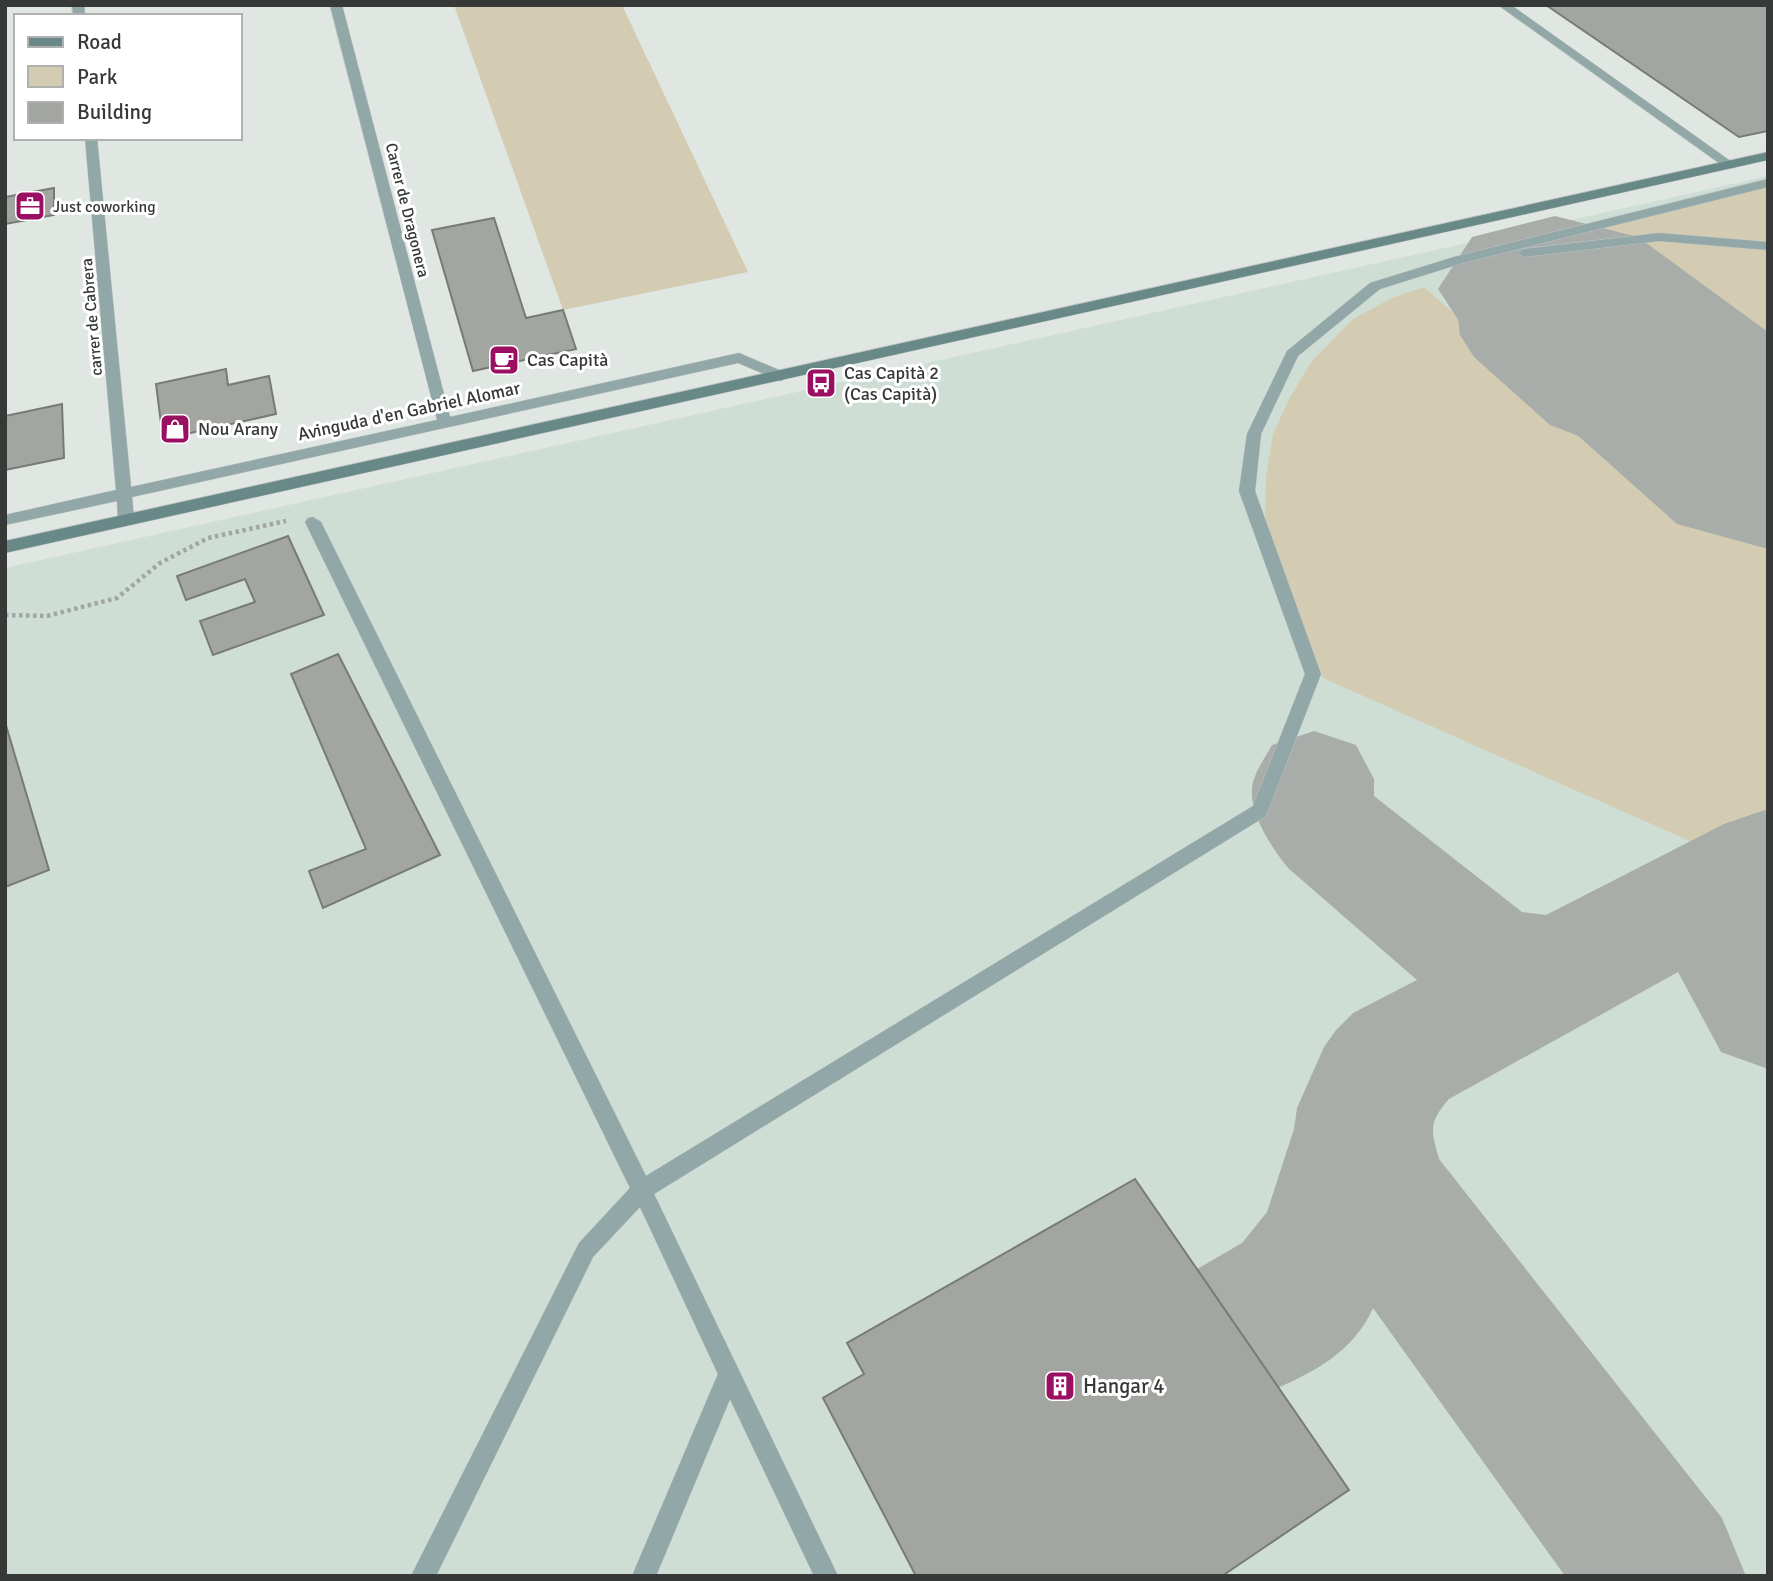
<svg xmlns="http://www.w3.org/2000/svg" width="1773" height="1581" viewBox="0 0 1773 1581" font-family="Signika,sans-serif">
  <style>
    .built { fill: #cfded5 }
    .green { fill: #d3ccb3 }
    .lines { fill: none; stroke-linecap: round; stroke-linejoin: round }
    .taxiway { fill: #a8adaa; fill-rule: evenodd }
    .runway { fill: #a8adaa; fill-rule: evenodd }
    .building { fill: #a3a6a0; stroke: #787b75; stroke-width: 2 }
    .lane-casing { stroke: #bec4c1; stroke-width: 1 }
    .street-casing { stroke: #bec4c1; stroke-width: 1 }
    .secondary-casing { stroke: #bec4c1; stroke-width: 1 }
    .path { stroke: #a1a6a3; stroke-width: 4.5; stroke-dasharray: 3.5 3.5; stroke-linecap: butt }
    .lane { fill: #92a7a7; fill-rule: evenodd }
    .street { fill: #92a7a7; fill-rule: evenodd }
    .secondary { fill: #698989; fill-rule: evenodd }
    .labels { text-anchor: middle; stroke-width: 6; stroke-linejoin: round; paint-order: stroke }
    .far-poi-label { font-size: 16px; fill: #363937; stroke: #fff; text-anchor: start }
    .far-street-label { font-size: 16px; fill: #363937; stroke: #fff }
    .poi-label { font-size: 18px; fill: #363937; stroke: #fff; text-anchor: start }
    .street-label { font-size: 18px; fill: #363937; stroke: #fff }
    .near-poi-label { font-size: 21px; fill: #363937; stroke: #fff; text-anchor: start }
  </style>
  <rect width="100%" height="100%" fill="#e0e7e3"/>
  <path class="built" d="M 1768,176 L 1768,1576 L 5,1576 L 5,568 Z"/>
  <g class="green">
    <path d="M 454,5 L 622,5 L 748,272 L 563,310 Z"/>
    <path d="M 1768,183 L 1768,399 L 1566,240 L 1670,206 Z"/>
    <path d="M 1424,287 L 1568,413 L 1696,459 L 1768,520 L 1768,822 L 1712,851 L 1323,678 L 1265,523 L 1266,477 L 1273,434 L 1290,397 L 1312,361 L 1353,319 L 1392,298 Z"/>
  </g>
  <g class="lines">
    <g class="taxiway">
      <path d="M 1553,259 C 1598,261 1655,275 1684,312 C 1697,329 1704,349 1716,368 C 1727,386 1750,401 1768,414 L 1768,506 L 1732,495 L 1550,425 L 1474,357 L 1460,335 L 1458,319 L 1478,284 L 1503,270 ZM 1557,317 C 1575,318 1600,332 1610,348 C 1616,358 1619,370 1624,380 L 1553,323 L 1553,319 Z"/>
      <path d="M 1314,731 L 1356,745 L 1374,779 L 1374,796 L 1522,912 L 1546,915 L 1724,824 L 1768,809 L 1768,1069 L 1721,1052 L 1678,972 L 1449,1099 C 1428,1123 1431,1130 1439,1159 L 1722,1518 L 1746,1576 L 1565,1576 L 1373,1308 C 1349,1363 1290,1383 1238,1404 L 1185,1382 L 1163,1329 L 1185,1276 L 1242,1243 L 1267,1212 L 1294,1129 L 1297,1108 L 1324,1047 L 1336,1030 L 1353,1013 L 1417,980 L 1288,868 C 1271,847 1244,807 1254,779 C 1258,767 1266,756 1272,745 Z"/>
    </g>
    <path class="runway" d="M 1555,216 L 1638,237 L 1768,332 L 1768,549 L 1677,524 L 1472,341 L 1438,289 L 1472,237 Z"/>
  </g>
  <g class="building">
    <path d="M 1546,5 L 1768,5 L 1768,131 L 1739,137 Z"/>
    <path d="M 54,188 L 54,215 L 5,224 L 5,197 Z"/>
    <path d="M 494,218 L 526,318 L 563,310 L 576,349 L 473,371 L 432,230 Z"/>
    <path d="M 226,369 L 228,385 L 269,376 L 276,414 L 163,439 L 156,384 Z"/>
    <path d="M 62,404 L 64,458 L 5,470 L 5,416 Z"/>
    <path d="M 288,536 L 324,615 L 213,655 L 200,621 L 255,602 L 245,579 L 186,600 L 177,576 Z"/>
    <path d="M 338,654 L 440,855 L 323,908 L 309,871 L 366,849 L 291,674 Z"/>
    <path d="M 5,722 L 49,870 L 5,887 Z"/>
    <path d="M 1135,1179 L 1349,1490 L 1222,1576 L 916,1576 L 823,1398 L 864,1374 L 847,1343 Z"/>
  </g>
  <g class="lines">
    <g class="lane-casing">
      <g id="lane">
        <path d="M 1498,5 L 1511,5 L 1736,165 L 1734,168 L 1726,168 Z"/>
        <path d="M 1768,179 L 1768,187 L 1463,263 L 1380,289 L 1298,356 L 1261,434 L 1255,491 L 1321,674 L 1266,816 L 654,1194 L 838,1576 L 814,1576 L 730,1399 L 656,1576 L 632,1576 L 718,1374 L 640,1207 L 593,1257 L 436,1576 L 411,1576 L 579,1243 L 630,1188 L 305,522 L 308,518 L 313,517 L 321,522 L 646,1176 L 1253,806 L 1305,674 L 1239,491 L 1247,434 L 1287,351 L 1370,283 L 1454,257 Z"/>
        <path d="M 1659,233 L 1768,242 L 1768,250 L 1659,241 L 1524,257 L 1517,253 L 1524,249 Z"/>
      </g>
    </g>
    <g class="street-casing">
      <g id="street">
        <path d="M 72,5 L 84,5 L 85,16 L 73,16 Z"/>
        <path d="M 330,5 L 342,5 L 450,417 L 739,353 L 786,373 L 788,376 L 781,381 L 738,363 L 132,497 L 134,520 L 126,525 L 118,520 L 117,501 L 5,525 L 5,515 L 116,490 L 85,138 L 97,138 L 131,487 L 437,420 Z"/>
      </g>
    </g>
    <g class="secondary-casing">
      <path id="secondary" d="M 1768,152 L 1768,160 L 5,553 L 5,541 Z"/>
    </g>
    <path class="path" d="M 5,615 L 47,616 L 117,598 L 160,563 L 208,538 L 286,521"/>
    <use href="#lane" class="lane"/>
    <use href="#street" class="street"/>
    <use href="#secondary" class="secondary"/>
  </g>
  <defs>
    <g id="office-square" transform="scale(1.575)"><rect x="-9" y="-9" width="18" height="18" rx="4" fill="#9a0f61" stroke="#fff"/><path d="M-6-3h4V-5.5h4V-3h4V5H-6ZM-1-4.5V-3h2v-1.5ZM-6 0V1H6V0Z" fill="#fff"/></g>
    <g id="cafe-square" transform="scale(1.575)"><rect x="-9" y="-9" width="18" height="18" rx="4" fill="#9a0f61" stroke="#fff"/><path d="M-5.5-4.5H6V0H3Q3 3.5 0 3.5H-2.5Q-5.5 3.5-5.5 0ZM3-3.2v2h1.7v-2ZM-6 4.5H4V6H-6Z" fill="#fff"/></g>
    <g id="bus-square" transform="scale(1.575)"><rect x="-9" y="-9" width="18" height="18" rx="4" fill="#9a0f61" stroke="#fff"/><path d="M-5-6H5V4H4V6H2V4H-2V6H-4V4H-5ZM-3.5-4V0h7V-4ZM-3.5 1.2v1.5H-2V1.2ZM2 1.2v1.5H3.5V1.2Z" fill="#fff"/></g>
    <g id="shop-square" transform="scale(1.575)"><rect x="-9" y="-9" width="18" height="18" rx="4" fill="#9a0f61" stroke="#fff"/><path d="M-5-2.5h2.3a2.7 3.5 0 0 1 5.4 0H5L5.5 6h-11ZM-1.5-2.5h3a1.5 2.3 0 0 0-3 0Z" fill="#fff"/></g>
    <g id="building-square" transform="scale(1.575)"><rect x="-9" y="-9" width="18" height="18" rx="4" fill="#9a0f61" stroke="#fff"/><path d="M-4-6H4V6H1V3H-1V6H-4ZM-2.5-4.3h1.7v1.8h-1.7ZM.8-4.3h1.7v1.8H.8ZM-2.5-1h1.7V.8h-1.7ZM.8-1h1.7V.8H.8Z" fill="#fff"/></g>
  </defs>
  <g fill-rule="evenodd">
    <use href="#office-square" x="30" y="206"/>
    <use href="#cafe-square" x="504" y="360"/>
    <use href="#bus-square" x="821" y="383"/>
    <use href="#shop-square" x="175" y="429"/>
    <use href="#building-square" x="1060" y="1386"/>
  </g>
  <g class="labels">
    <g class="far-poi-label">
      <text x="53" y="212">Just coworking</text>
    </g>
    <g class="far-street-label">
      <text transform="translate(408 210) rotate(76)" y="6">Carrer de Dragonera</text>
      <text transform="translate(91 317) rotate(-95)" y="6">carrer de Cabrera</text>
    </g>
    <g class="poi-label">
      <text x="527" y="366">Cas Capità</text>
      <text x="844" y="379">Cas Capità 2<tspan x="844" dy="21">(Cas Capità)</tspan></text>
      <text x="198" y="435">Nou Arany</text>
    </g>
    <g class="street-label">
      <text transform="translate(409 411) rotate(-12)" y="6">Avinguda d'en Gabriel Alomar</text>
    </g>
    <g class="near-poi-label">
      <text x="1083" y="1393">Hangar 4</text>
    </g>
  </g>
  <rect width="1773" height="1581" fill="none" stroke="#363937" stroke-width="14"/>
  <rect x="14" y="14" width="228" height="126" fill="#ffffff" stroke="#afb0af" stroke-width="2"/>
  <rect x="28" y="37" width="35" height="10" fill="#698989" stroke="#afb0af" stroke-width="2"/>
  <text x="77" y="49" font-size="21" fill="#363937">Road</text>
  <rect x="28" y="66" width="35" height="21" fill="#d3ccb3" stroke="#afb0af" stroke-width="2"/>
  <text x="77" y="84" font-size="21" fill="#363937">Park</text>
  <rect x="28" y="102" width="35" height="21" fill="#a3a6a0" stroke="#afb0af" stroke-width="2"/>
  <text x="77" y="119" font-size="21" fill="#363937">Building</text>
</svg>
